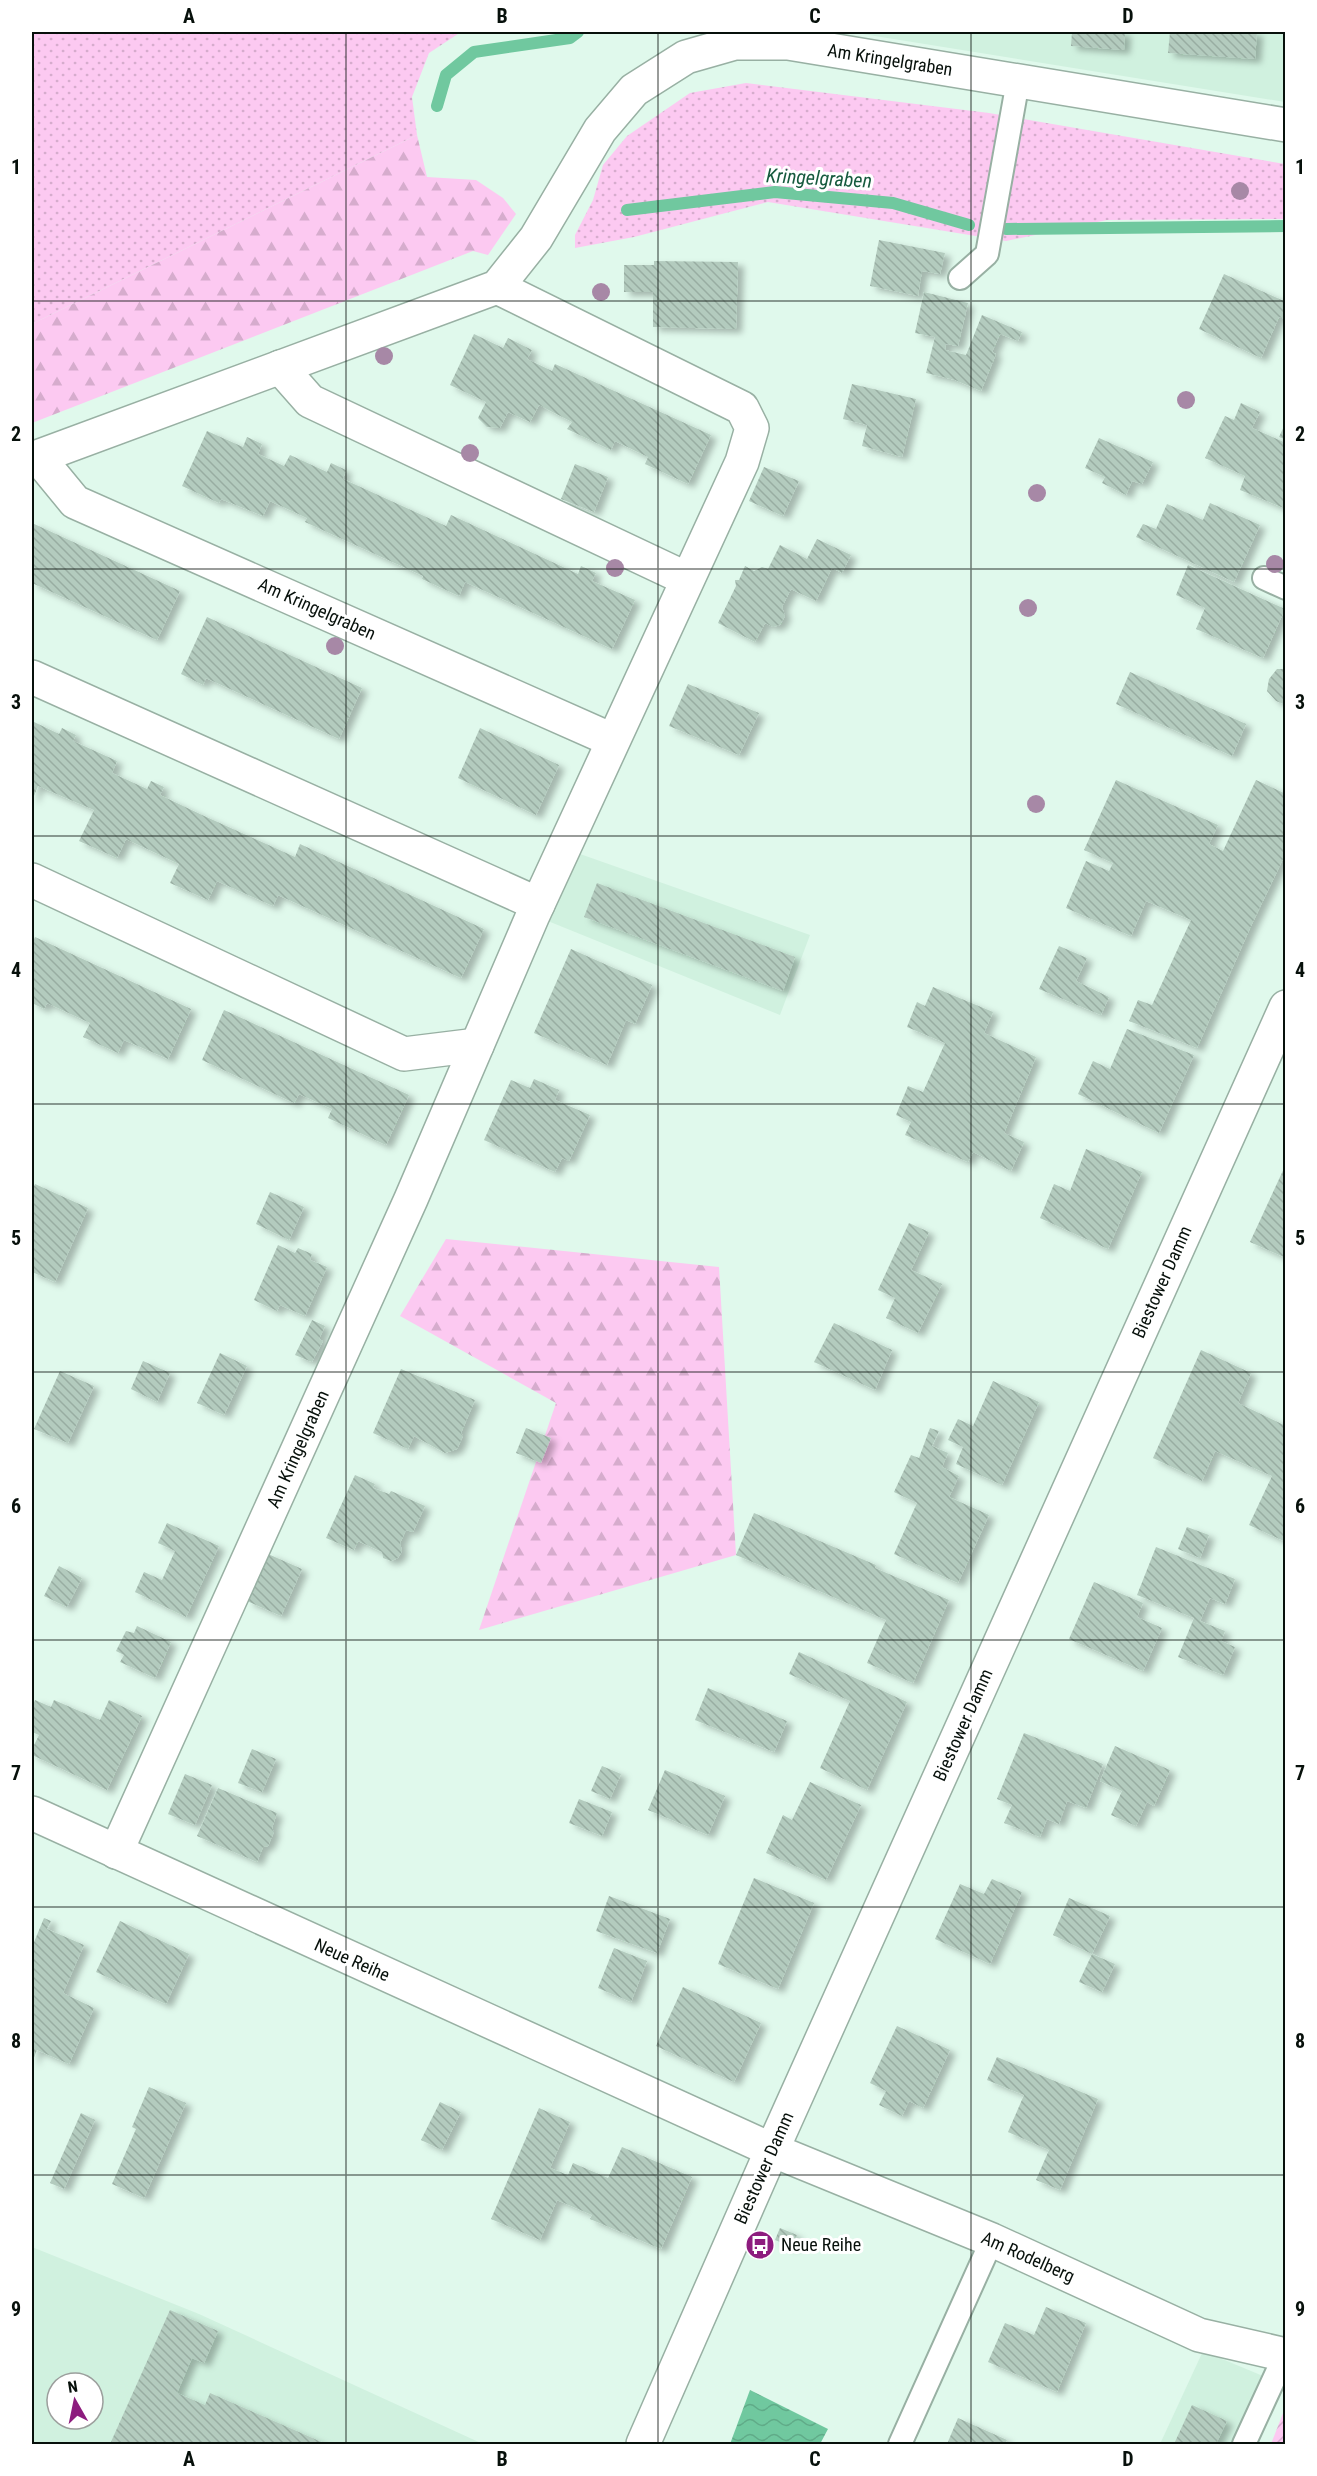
<svg xmlns="http://www.w3.org/2000/svg" width="1317" height="2476" viewBox="0 0 1317 2476" font-family="'Roboto Condensed',sans-serif">
  <style>
    .built { fill: #d0f1df; fill-rule: evenodd }
    .grass { fill: url(#grass-dots) }
    .forest { fill: url(#forest-firs) }
    .garden { fill: url(#garden-furrows) }
    .water { fill: url(#water-waves) }
    .lines { fill: none; stroke-linecap: round; stroke-linejoin: round }
    .stream { stroke: #70c89f; stroke-width: 12 }
    .building { fill: url(#building-back-hatch); filter: url(#shadow) }
    .service-casing { stroke: #98b0a3; stroke-width: 26 }
    .minor-casing { stroke: #98b0a3; stroke-width: 36 }
    .service { stroke: #fff; stroke-width: 22 }
    .minor { stroke: #fff; stroke-width: 33 }
    .tree { fill: #a788a6 }
    .grid { fill: none; stroke: #07100b; stroke-width: 1.5; stroke-opacity: 0.55 }
    .labels { text-anchor: middle; stroke-width: 6; stroke-linejoin: round; paint-order: stroke }
    .street-label { font-size: 18px; fill: #07100b; stroke: #fff }
    .poi-label { font-size: 18px; fill: #07100b; stroke: #fff; text-anchor: start }
    .water-label { font-size: 20px; font-style: italic; fill: #165a3e; stroke: #fff }
    .neatline { fill: none; stroke: #07100b; stroke-width: 2 }
    .grid-label { font-size: 20px; text-anchor: middle; font-weight: bold; fill: #07100b }
  </style>
  <defs>
    <pattern id="grass-dots" width="8" height="8" patternUnits="userSpaceOnUse" patternTransform="scale(1.5)"><rect width="8" height="8" fill="#fcc9f1"/><path d="M2 2h.1M6 6h.1" fill="none" stroke="#d6accd" stroke-width="1.8" stroke-linecap="round"/></pattern>
    <pattern id="forest-firs" width="22" height="20" patternUnits="userSpaceOnUse" patternTransform="scale(1.5)"><rect width="22" height="20" fill="#fcc9f1"/><path d="M5 1l3.5 6h-7zM16 11l3.5 6h-7z" fill="#d6accd"/></pattern>
    <pattern id="garden-furrows" width="10" height="10" patternUnits="userSpaceOnUse" patternTransform="scale(1.5)"><rect width="10" height="10" fill="#fcc9f1"/><path d="M-1 1l2-2M0 10L10 0M9 11l2-2" fill="none" stroke="#d6accd"/></pattern>
    <pattern id="water-waves" width="16" height="10" patternUnits="userSpaceOnUse" patternTransform="scale(1.5)"><rect width="16" height="10" fill="#70c89f"/><path d="M0 5q4-4 8 0t8 0" fill="none" stroke="#60ab88"/></pattern>
    <pattern id="building-back-hatch" width="6" height="6" patternUnits="userSpaceOnUse" patternTransform="scale(1.5)"><rect width="6" height="6" fill="#b3cbbe"/><path d="M-1 5l2 2M0 0l6 6M5-1l2 2" fill="none" stroke="#98ada2"/></pattern>
    <filter id="shadow"><feDropShadow dx="6" dy="4" stdDeviation="3" flood-color="#0004"/></filter>
  </defs>
  <rect width="100%" height="100%" fill="#e0f9ec"/>
  <g class="built">
    <path d="M 850,32 L 1285,32 L 1285,102 Z"/>
    <path d="M 563,848 L 810,935 L 780,1015 L 533,915 Z"/>
    <path d="M 32,2247 L 199,2314 L 483,2444 L 32,2444 ZM 57,2383 L 93,2383 L 93,2419 L 57,2419 Z"/>
    <path d="M 1203,2351 L 1263,2376 L 1232,2444 L 1160,2444 Z"/>
  </g>
  <g class="grass">
    <path d="M 32,32 L 461,32 L 429,53 L 412,97 L 417,135 L 32,324 Z"/>
    <path d="M 746,83 L 989,113 L 1285,164 L 1285,219 L 1107,220 L 1006,241 L 768,202 L 634,237 L 575,248 L 575,235 L 593,200 L 603,165 L 627,136 L 690,93 Z"/>
  </g>
  <g class="forest">
    <path d="M 417,135 L 427,177 L 476,180 L 503,198 L 516,214 L 488,255 L 473,251 L 32,423 L 32,324 Z"/>
    <path d="M 446,1239 L 719,1267 L 736,1555 L 479,1630 L 556,1403 L 400,1316 Z"/>
  </g>
  <path class="garden" d="M 1285,2408 L 1285,2444 L 1271,2444 Z"/>
  <path class="water" d="M 750,2390 L 828,2429 L 820,2444 L 730,2444 Z"/>
  <g class="lines">
    <g class="stream">
      <path d="M 437,106 L 446,75 L 474,52 L 570,38 L 578,32"/>
      <path d="M 627,210 L 775,192 L 893,203 L 969,225"/>
      <path d="M 1006,229 L 1286,226"/>
    </g>
  </g>
  <g class="building">
    <path d="M 1072,32 L 1125,32 L 1124,50 L 1071,46 Z"/>
    <path d="M 1170,32 L 1257,32 L 1255,59 L 1168,53 Z"/>
    <path d="M 879,240 L 945,253 L 940,274 L 922,271 L 918,296 L 870,286 Z"/>
    <path d="M 654,261 L 738,262 L 736,329 L 653,327 L 653,292 L 624,292 L 624,265 L 654,265 Z"/>
    <path d="M 1224,274 L 1286,302 L 1286,319 L 1279,317 L 1261,358 L 1199,329 Z"/>
    <path d="M 924,292 L 968,303 L 958,346 L 946,344 L 945,350 L 966,355 L 982,315 L 1022,332 L 1018,341 L 1000,334 L 992,352 L 996,354 L 981,391 L 955,380 L 926,373 L 935,337 L 915,333 Z"/>
    <path d="M 474,334 L 503,348 L 508,338 L 532,350 L 527,359 L 552,371 L 555,364 L 711,435 L 688,484 L 645,464 L 648,457 L 615,441 L 611,450 L 567,429 L 572,422 L 539,405 L 530,422 L 508,412 L 500,428 L 487,427 L 478,418 L 486,402 L 450,385 Z"/>
    <path d="M 852,384 L 916,399 L 902,457 L 862,446 L 867,425 L 843,419 Z"/>
    <path d="M 1241,403 L 1260,412 L 1252,428 L 1286,443 L 1286,509 L 1240,490 L 1245,476 L 1205,458 L 1225,416 L 1234,420 Z"/>
    <path d="M 1286,422 L 1286,440 L 1279,437 Z"/>
    <path d="M 207,431 L 243,447 L 247,437 L 262,444 L 258,454 L 284,466 L 290,455 L 327,472 L 331,463 L 346,470 L 343,479 L 446,526 L 451,515 L 578,574 L 581,566 L 596,573 L 592,581 L 635,600 L 612,649 L 465,582 L 459,596 L 422,579 L 423,576 L 305,522 L 307,518 L 270,501 L 263,516 L 221,499 L 219,503 L 182,486 Z"/>
    <path d="M 1099,438 L 1153,462 L 1142,484 L 1132,481 L 1126,495 L 1102,483 L 1105,477 L 1085,468 Z"/>
    <path d="M 575,464 L 608,477 L 594,512 L 561,499 Z"/>
    <path d="M 764,467 L 799,481 L 783,516 L 749,501 Z"/>
    <path d="M 1210,503 L 1260,525 L 1234,582 L 1136,537 L 1143,524 L 1156,529 L 1167,504 L 1203,520 Z"/>
    <path d="M 32,523 L 180,591 L 157,640 L 32,583 Z"/>
    <path d="M 817,539 L 851,555 L 842,573 L 832,568 L 816,601 L 791,589 L 782,607 L 785,616 L 780,625 L 773,627 L 765,623 L 755,642 L 718,623 L 736,586 L 735,580 L 739,580 L 745,566 L 754,571 L 762,567 L 768,569 L 780,545 L 807,559 Z"/>
    <path d="M 1188,565 L 1285,609 L 1263,658 L 1196,629 L 1205,608 L 1176,595 Z"/>
    <path d="M 207,617 L 362,688 L 339,739 L 206,678 L 203,685 L 181,674 Z"/>
    <path d="M 1277,669 L 1286,669 L 1286,705 L 1276,701 L 1267,691 L 1269,679 Z"/>
    <path d="M 1130,672 L 1246,724 L 1232,756 L 1116,704 Z"/>
    <path d="M 688,684 L 759,713 L 739,755 L 669,726 Z"/>
    <path d="M 32,721 L 59,734 L 62,728 L 76,735 L 73,741 L 117,761 L 112,773 L 147,789 L 151,781 L 164,787 L 160,795 L 202,815 L 295,857 L 300,844 L 484,929 L 461,978 L 278,895 L 273,906 L 217,881 L 208,900 L 170,883 L 179,864 L 126,839 L 117,858 L 79,841 L 94,810 L 38,786 L 32,801 Z"/>
    <path d="M 480,728 L 559,765 L 536,815 L 458,778 Z"/>
    <path d="M 1116,780 L 1218,825 L 1209,844 L 1223,851 L 1256,780 L 1286,794 L 1286,859 L 1283,859 L 1251,926 L 1197,1048 L 1129,1021 L 1138,1000 L 1152,1005 L 1191,920 L 1146,901 L 1131,936 L 1066,908 L 1086,861 L 1109,871 L 1113,863 L 1084,850 Z"/>
    <path d="M 597,883 L 795,957 L 783,991 L 584,917 Z"/>
    <path d="M 35,937 L 191,1009 L 168,1059 L 124,1040 L 118,1053 L 83,1037 L 90,1023 L 47,1003 L 44,1009 L 32,1003 L 32,944 Z"/>
    <path d="M 1059,946 L 1087,958 L 1076,981 L 1109,997 L 1101,1015 L 1039,989 Z"/>
    <path d="M 571,949 L 652,985 L 635,1024 L 626,1020 L 607,1065 L 534,1033 Z"/>
    <path d="M 933,987 L 993,1012 L 984,1033 L 1036,1057 L 1004,1133 L 1024,1142 L 1011,1171 L 973,1152 L 968,1162 L 905,1135 L 911,1122 L 896,1115 L 908,1086 L 923,1092 L 945,1043 L 907,1027 L 917,1002 L 925,1006 Z"/>
    <path d="M 224,1010 L 409,1095 L 386,1145 L 328,1118 L 332,1109 L 299,1094 L 294,1103 L 202,1060 Z"/>
    <path d="M 1127,1029 L 1194,1055 L 1159,1133 L 1078,1094 L 1093,1061 L 1110,1069 Z"/>
    <path d="M 534,1079 L 559,1090 L 555,1100 L 590,1115 L 569,1161 L 562,1158 L 555,1172 L 484,1140 L 511,1080 L 530,1088 Z"/>
    <path d="M 1086,1149 L 1142,1172 L 1108,1249 L 1040,1218 L 1054,1184 L 1070,1191 Z"/>
    <path d="M 1286,1164 L 1286,1258 L 1250,1242 Z"/>
    <path d="M 35,1184 L 88,1208 L 55,1282 L 32,1272 L 32,1191 Z"/>
    <path d="M 270,1192 L 304,1207 L 289,1240 L 256,1224 Z"/>
    <path d="M 909,1223 L 929,1232 L 911,1270 L 942,1284 L 918,1333 L 886,1318 L 895,1298 L 878,1290 Z"/>
    <path d="M 278,1245 L 295,1253 L 298,1248 L 312,1254 L 310,1260 L 327,1267 L 305,1316 L 280,1305 L 277,1311 L 254,1300 Z"/>
    <path d="M 312,1320 L 325,1326 L 319,1339 L 323,1341 L 312,1362 L 295,1355 Z"/>
    <path d="M 834,1323 L 892,1350 L 875,1390 L 814,1362 Z"/>
    <path d="M 1201,1350 L 1251,1373 L 1238,1403 L 1286,1426 L 1286,1542 L 1249,1525 L 1272,1476 L 1215,1451 L 1202,1481 L 1153,1458 Z"/>
    <path d="M 220,1353 L 247,1366 L 224,1415 L 197,1403 Z"/>
    <path d="M 143,1361 L 170,1373 L 157,1402 L 131,1389 Z"/>
    <path d="M 401,1369 L 475,1400 L 461,1433 L 463,1436 L 457,1449 L 445,1453 L 414,1436 L 408,1449 L 373,1433 Z"/>
    <path d="M 60,1371 L 94,1386 L 68,1443 L 34,1429 Z"/>
    <path d="M 993,1381 L 1039,1402 L 1002,1485 L 956,1464 L 963,1447 L 948,1440 L 958,1419 L 973,1426 Z"/>
    <path d="M 526,1428 L 551,1438 L 541,1463 L 516,1453 Z"/>
    <path d="M 930,1428 L 939,1431 L 932,1446 L 948,1453 L 942,1467 L 959,1476 L 949,1497 L 989,1515 L 958,1583 L 894,1554 L 917,1503 L 894,1492 L 911,1455 L 919,1458 Z"/>
    <path d="M 355,1475 L 375,1484 L 373,1488 L 389,1494 L 391,1491 L 425,1506 L 413,1532 L 406,1530 L 400,1543 L 402,1551 L 398,1558 L 391,1561 L 383,1558 L 382,1552 L 358,1541 L 354,1550 L 326,1538 Z"/>
    <path d="M 754,1513 L 876,1565 L 875,1568 L 949,1600 L 913,1683 L 867,1663 L 886,1620 L 736,1555 Z"/>
    <path d="M 167,1523 L 219,1546 L 186,1617 L 135,1592 L 144,1572 L 162,1580 L 175,1551 L 158,1543 Z"/>
    <path d="M 1187,1527 L 1209,1535 L 1200,1558 L 1178,1549 Z"/>
    <path d="M 1156,1547 L 1235,1579 L 1225,1604 L 1210,1598 L 1200,1621 L 1225,1631 L 1221,1641 L 1235,1647 L 1223,1675 L 1178,1657 L 1194,1618 L 1137,1595 Z"/>
    <path d="M 268,1554 L 302,1569 L 281,1616 L 247,1601 Z"/>
    <path d="M 59,1566 L 82,1578 L 67,1607 L 44,1596 Z"/>
    <path d="M 1094,1582 L 1143,1603 L 1137,1617 L 1162,1628 L 1143,1671 L 1069,1639 Z"/>
    <path d="M 137,1626 L 171,1642 L 155,1678 L 120,1662 L 124,1655 L 116,1651 L 126,1631 L 134,1633 Z"/>
    <path d="M 799,1652 L 907,1702 L 867,1790 L 820,1768 L 850,1701 L 789,1674 Z"/>
    <path d="M 708,1688 L 787,1721 L 774,1752 L 695,1720 Z"/>
    <path d="M 35,1700 L 51,1707 L 54,1700 L 100,1720 L 109,1700 L 142,1716 L 107,1790 L 32,1755 L 32,1749 L 39,1735 L 32,1732 L 32,1707 Z"/>
    <path d="M 1024,1733 L 1103,1764 L 1086,1808 L 1067,1801 L 1059,1824 L 1047,1819 L 1040,1837 L 1004,1823 L 1012,1805 L 997,1799 Z"/>
    <path d="M 1115,1746 L 1170,1770 L 1154,1806 L 1147,1802 L 1136,1826 L 1111,1815 L 1122,1791 L 1100,1781 Z"/>
    <path d="M 252,1749 L 276,1759 L 262,1792 L 238,1783 Z"/>
    <path d="M 602,1766 L 621,1774 L 610,1799 L 591,1791 Z"/>
    <path d="M 665,1770 L 725,1796 L 708,1835 L 648,1810 Z"/>
    <path d="M 185,1774 L 212,1785 L 195,1825 L 168,1814 Z"/>
    <path d="M 810,1782 L 861,1805 L 826,1880 L 766,1853 L 783,1815 L 792,1820 Z"/>
    <path d="M 218,1788 L 277,1813 L 272,1828 L 274,1832 L 268,1846 L 263,1847 L 257,1862 L 197,1836 Z"/>
    <path d="M 579,1799 L 612,1812 L 602,1836 L 569,1823 Z"/>
    <path d="M 754,1878 L 814,1903 L 778,1989 L 718,1964 Z"/>
    <path d="M 992,1879 L 1022,1892 L 990,1964 L 935,1939 L 960,1884 L 984,1894 Z"/>
    <path d="M 609,1896 L 670,1919 L 657,1953 L 596,1931 Z"/>
    <path d="M 1069,1898 L 1110,1916 L 1092,1954 L 1053,1935 Z"/>
    <path d="M 44,1918 L 51,1921 L 47,1929 L 84,1945 L 63,1993 L 94,2008 L 69,2064 L 37,2050 L 32,2063 L 32,1947 Z"/>
    <path d="M 120,1921 L 189,1954 L 166,2004 L 96,1972 Z"/>
    <path d="M 614,1948 L 647,1961 L 631,2002 L 598,1988 Z"/>
    <path d="M 1092,1954 L 1115,1964 L 1102,1992 L 1079,1982 Z"/>
    <path d="M 683,1987 L 761,2023 L 734,2082 L 656,2046 Z"/>
    <path d="M 897,2026 L 950,2050 L 923,2108 L 909,2101 L 902,2116 L 879,2105 L 886,2091 L 870,2083 Z"/>
    <path d="M 997,2057 L 1098,2099 L 1060,2190 L 1036,2180 L 1049,2150 L 1008,2132 L 1024,2095 L 987,2080 Z"/>
    <path d="M 149,2087 L 186,2103 L 144,2198 L 112,2184 L 136,2129 L 132,2127 Z"/>
    <path d="M 440,2102 L 461,2112 L 442,2150 L 421,2140 Z"/>
    <path d="M 539,2108 L 570,2122 L 550,2168 L 568,2175 L 573,2163 L 608,2178 L 622,2147 L 692,2177 L 661,2249 L 590,2219 L 592,2215 L 557,2200 L 540,2240 L 491,2219 Z"/>
    <path d="M 81,2113 L 95,2120 L 64,2189 L 50,2183 Z"/>
    <path d="M 780,2228 L 797,2235 L 792,2247 L 775,2240 Z"/>
    <path d="M 1046,2307 L 1086,2323 L 1057,2392 L 988,2362 L 1005,2323 L 1034,2335 Z"/>
    <path d="M 170,2310 L 218,2331 L 204,2363 L 192,2358 L 177,2393 L 205,2405 L 210,2393 L 326,2444 L 162,2444 L 153,2441 L 152,2444 L 110,2444 Z"/>
    <path d="M 1192,2405 L 1227,2421 L 1216,2444 L 1174,2444 Z"/>
    <path d="M 958,2418 L 1007,2440 L 1005,2444 L 947,2444 Z"/>
  </g>
  <g class="lines">
    <g class="service-casing">
      <g id="service">
        <path d="M 960,278 L 987,254 L 1018,81"/>
        <path d="M 1264,578 L 1286,588"/>
        <path d="M 900,2444 L 992,2240"/>
        <path d="M 1244,2444 L 1285,2355"/>
      </g>
    </g>
    <g class="minor-casing">
      <g id="minor">
        <path d="M 280,367 L 310,401 L 687,579"/>
        <path d="M 38,457 L 75,502 L 612,740"/>
        <path d="M 32,459 L 497,287 L 536,238 L 600,130 L 634,90 L 686,57 L 735,43 L 788,43 L 1286,125"/>
        <path d="M 32,677 L 538,904"/>
        <path d="M 32,880 L 404,1054 L 477,1045"/>
        <path d="M 32,1813 L 772,2150 L 992,2240 L 1199,2335 L 1286,2355"/>
        <path d="M 116,1852 L 411,1199 L 533,915 L 742,462 L 752,428 L 742,408 L 497,287"/>
        <path d="M 643,2444 L 772,2150 L 1286,1007"/>
      </g>
    </g>
    <use href="#service" class="service"/>
    <use href="#minor" class="minor"/>
  </g>
  <g class="tree">
    <circle cx="1240" cy="191" r="9"/>
    <circle cx="601" cy="292" r="9"/>
    <circle cx="384" cy="356" r="9"/>
    <circle cx="1186" cy="400" r="9"/>
    <circle cx="470" cy="453" r="9"/>
    <circle cx="1037" cy="493" r="9"/>
    <circle cx="1275" cy="564" r="9"/>
    <circle cx="615" cy="568" r="9"/>
    <circle cx="1028" cy="608" r="9"/>
    <circle cx="335" cy="646" r="9"/>
    <circle cx="1036" cy="804" r="9"/>
  </g>
  <path class="grid" d="M 346,32 L 346,2444M 658,32 L 658,2444M 971,32 L 971,2444M 32,301 L 1286,301M 32,569 L 1286,569M 32,836 L 1286,836M 32,1104 L 1286,1104M 32,1372 L 1286,1372M 32,1640 L 1286,1640M 32,1907 L 1286,1907M 32,2175 L 1286,2175"/>
  <defs>
    <g id="bus-disc" transform="scale(1.5)"><circle r="9.5" fill="#8d1c7e" stroke="#fff"/><path d="M-5-6H5V4H4V6H2V4H-2V6H-4V4H-5ZM-3.5-4V0h7V-4ZM-3.5 1.2v1.5H-2V1.2ZM2 1.2v1.5H3.5V1.2Z" fill="#fff"/></g>
  </defs>
  <g fill-rule="evenodd">
    <use href="#bus-disc" x="760" y="2245"/>
  </g>
  <g class="labels">
    <g class="street-label">
      <text transform="translate(890 60) rotate(9)" y="6">Am Kringelgraben</text>
      <text transform="translate(317 609) rotate(24)" y="6">Am Kringelgraben</text>
      <text transform="translate(1162 1282) rotate(-66)" y="6">Biestower Damm</text>
      <text transform="translate(298 1449) rotate(-66)" y="6">Am Kringelgraben</text>
      <text transform="translate(963 1725) rotate(-66)" y="6">Biestower Damm</text>
      <text transform="translate(352 1960) rotate(24)" y="6">Neue Reihe</text>
      <text transform="translate(764 2168) rotate(-66)" y="6">Biestower Damm</text>
      <text transform="translate(1028 2257) rotate(24)" y="6">Am Rodelberg</text>
    </g>
    <g class="poi-label">
      <text x="781" y="2251">Neue Reihe</text>
    </g>
    <g class="water-label">
      <text transform="translate(819 178) rotate(3)" y="7">Kringelgraben</text>
    </g>
  </g>
  <rect width="1317" height="2476" fill="none" stroke="#ffffff" stroke-width="66"/>
  <g transform="translate(75 2401) rotate(351)"><circle r="28" fill="#ffffff" stroke="#9c9f9d" stroke-width="1.5"/>
  <path d="M0-4.5L10 22L0 15L-10 22Z" fill="#8d1c7e"/>
  <text y="-9" font-size="16" font-weight="bold" text-anchor="middle" fill="#07100b">N</text>
  </g>
  <rect x="33" y="33" width="1251" height="2410" class="neatline"/>
  <g class="grid-label">
    <text x="189" y="23">A</text>
    <text x="502" y="23">B</text>
    <text x="815" y="23">C</text>
    <text x="1128" y="23">D</text>
    <text x="16" y="174">1</text>
    <text x="1300" y="174">1</text>
    <text x="16" y="441">2</text>
    <text x="1300" y="441">2</text>
    <text x="16" y="709">3</text>
    <text x="1300" y="709">3</text>
    <text x="16" y="977">4</text>
    <text x="1300" y="977">4</text>
    <text x="16" y="1245">5</text>
    <text x="1300" y="1245">5</text>
    <text x="16" y="1513">6</text>
    <text x="1300" y="1513">6</text>
    <text x="16" y="1780">7</text>
    <text x="1300" y="1780">7</text>
    <text x="16" y="2048">8</text>
    <text x="1300" y="2048">8</text>
    <text x="16" y="2316">9</text>
    <text x="1300" y="2316">9</text>
    <text x="189" y="2466">A</text>
    <text x="502" y="2466">B</text>
    <text x="815" y="2466">C</text>
    <text x="1128" y="2466">D</text>
  </g>
</svg>
